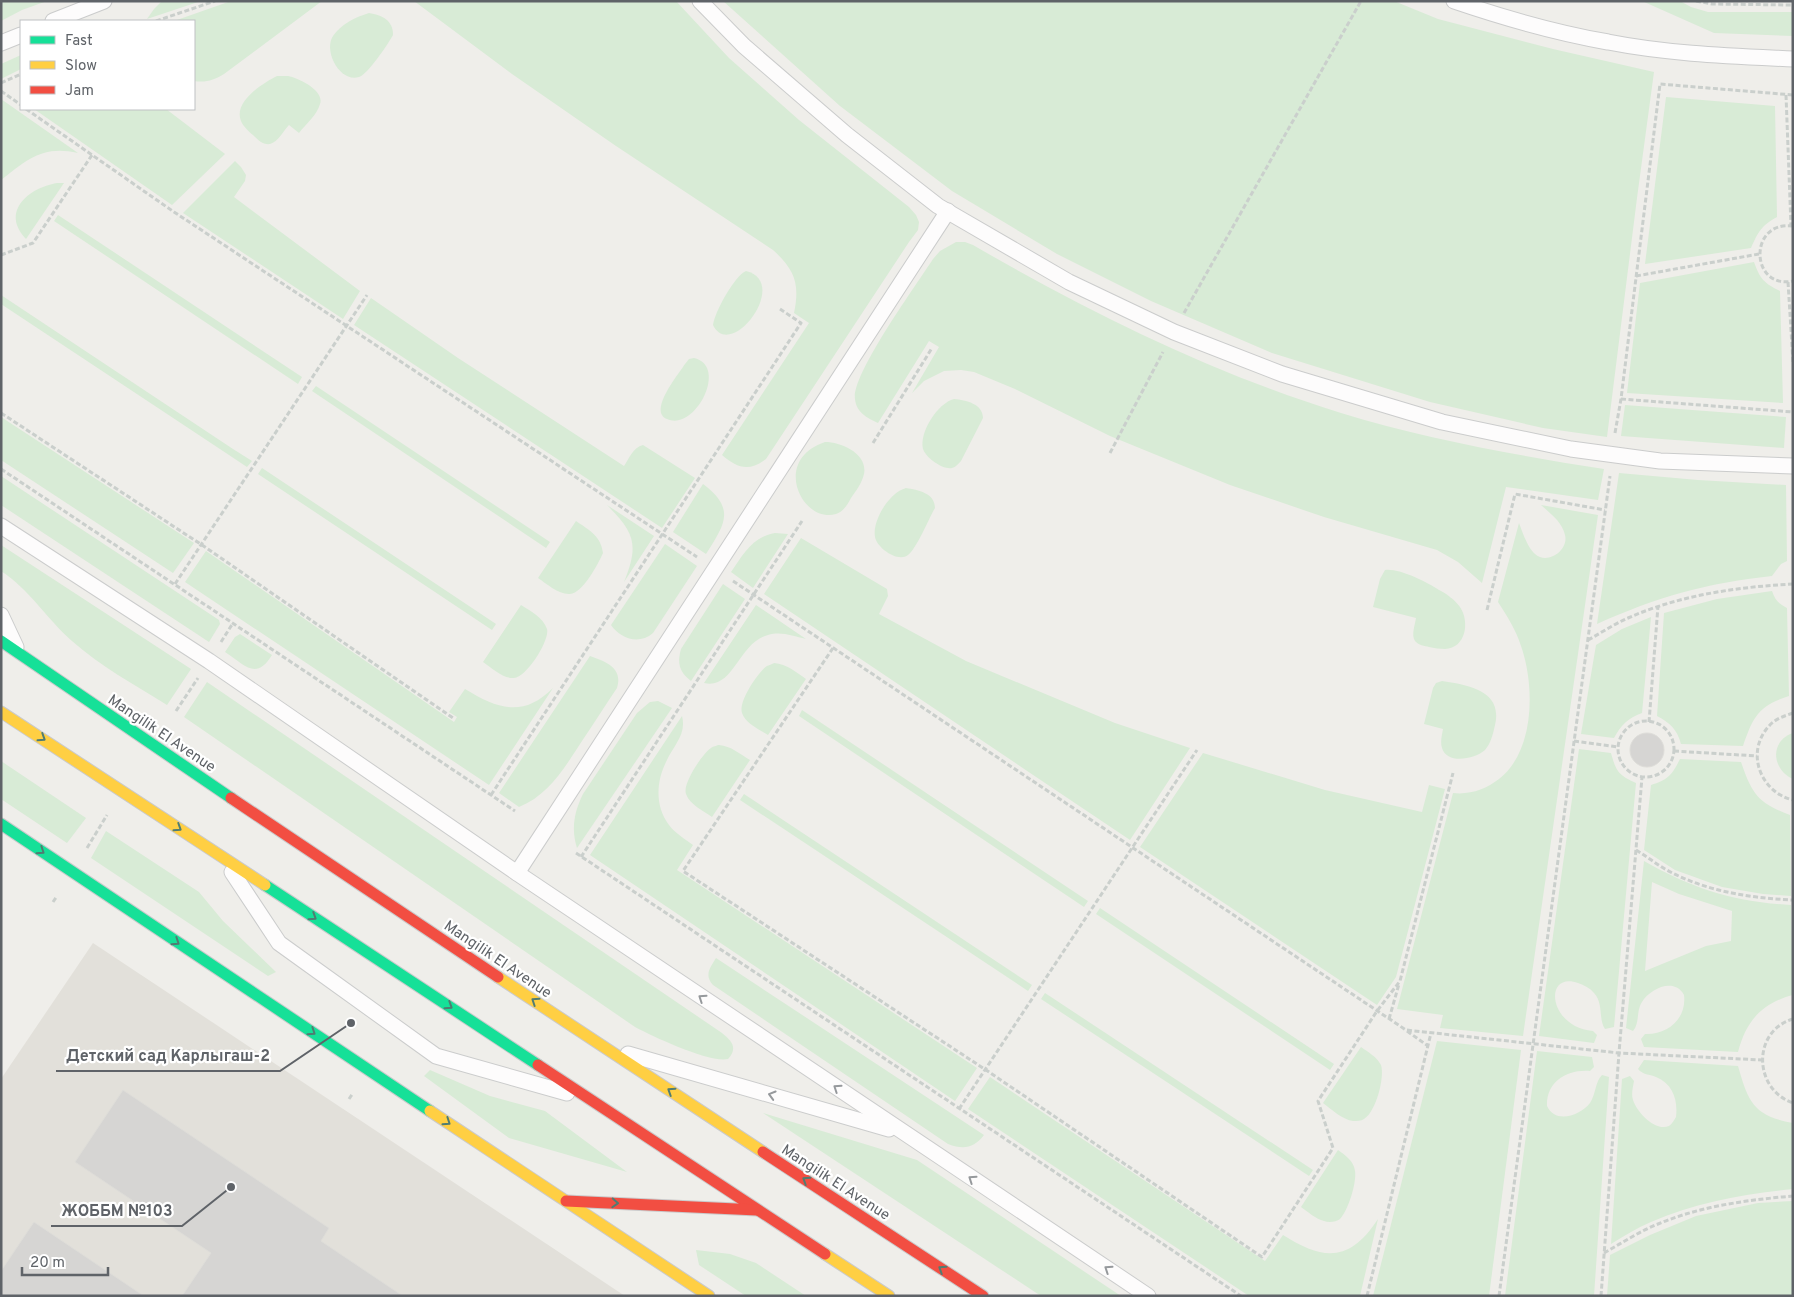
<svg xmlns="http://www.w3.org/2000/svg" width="1794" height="1297" viewBox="0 0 1794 1297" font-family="Overpass,sans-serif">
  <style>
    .education { fill: #e2e0da }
    .green { fill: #d8ebd6; fill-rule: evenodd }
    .building { fill: #d6d5d3; stroke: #deddd9 }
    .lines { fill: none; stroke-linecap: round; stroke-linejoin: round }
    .lane-casing { stroke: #cbcccc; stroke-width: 17 }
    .fast-casing { stroke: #cacacb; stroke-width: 13 }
    .slow-casing { stroke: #cacacb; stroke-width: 13 }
    .jam-casing { stroke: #cacacb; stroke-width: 13 }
    .path { stroke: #cacfcc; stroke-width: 3; stroke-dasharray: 5 2.5; stroke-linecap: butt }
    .lane { stroke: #fdfcfc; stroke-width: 15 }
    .fast { stroke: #16e098; stroke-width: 11 }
    .slow { stroke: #ffcf43; stroke-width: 11 }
    .jam { stroke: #f24e42; stroke-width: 11 }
    .oneway { stroke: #507c72 }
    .oneway2 { stroke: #96999c }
    .labels { text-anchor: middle; stroke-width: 4.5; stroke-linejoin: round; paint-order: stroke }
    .street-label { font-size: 15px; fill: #5f6368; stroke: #fff }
    .leader { fill: none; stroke: #5f6368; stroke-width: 2 }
    .callout-dot { fill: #5f6368; stroke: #fff; stroke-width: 2 }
    .callout-label { font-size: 16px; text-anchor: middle; font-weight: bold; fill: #5f6368; stroke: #fff; stroke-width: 4.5; stroke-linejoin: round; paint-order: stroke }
  </style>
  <rect width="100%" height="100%" fill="#efeeea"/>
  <path class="education" d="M 93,943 L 625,1296 L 1,1296 L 1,1079 Z"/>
  <g class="green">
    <path d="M 1,1 L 47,1 L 22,10 L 1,21 Z"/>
    <path d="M 162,1 L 201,1 L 147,19 L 154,9 Z"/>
    <path d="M 231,1 L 322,1 L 224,74 C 214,80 206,83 194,81 L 194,21 L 174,21 Z"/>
    <path d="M 414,1 L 676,1 L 729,58 L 799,120 L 909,207 L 916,215 L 919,222 L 918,230 L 909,242 L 766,459 C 749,472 737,468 722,455 L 809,323 L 794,313 C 800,284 795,270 773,250 L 616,146 L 512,74 Z"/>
    <path d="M 723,1 L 1394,1 L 1438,19 L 1553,49 L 1654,72 L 1637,198 L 1607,437 L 1543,428 L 1430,402 L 1272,353 L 1151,301 L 1057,254 L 952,191 L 840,106 Z"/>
    <path d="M 1642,1 L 1680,1 L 1691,7 L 1708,12 L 1793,12 L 1793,36 L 1714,33 Z"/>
    <path d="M 369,13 C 382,15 393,20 393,35 C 388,44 368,74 359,77 C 340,83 323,51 333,36 C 341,24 356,17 369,13 Z"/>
    <path d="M 21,55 L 21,69 L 1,79 L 1,64 Z"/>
    <path d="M 277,76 C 280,76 285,76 288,76 C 299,78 325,91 320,104 C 317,115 306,124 299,133 L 289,125 C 284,130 278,142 270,144 C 263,145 258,140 253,135 C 249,132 243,126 241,121 C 233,102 263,83 277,76 Z"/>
    <path d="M 1666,97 L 1775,106 L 1777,217 C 1762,225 1758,232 1751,248 L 1645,264 Z"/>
    <path d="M 1,99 L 78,153 C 43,145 28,159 1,180 Z"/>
    <path d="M 34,109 L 166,109 L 225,154 L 172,205 Z"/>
    <path d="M 235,161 L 241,167 L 246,175 L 245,181 L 234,197 L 360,291 L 343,319 L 183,213 Z"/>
    <path d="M 57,183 L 64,183 L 26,239 C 0,212 28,188 57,183 Z"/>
    <path d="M 58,215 L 302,377 L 298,384 L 54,221 Z"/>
    <path d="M 956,242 L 965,242 L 973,245 C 1090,313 1212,373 1341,413 C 1426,439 1515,455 1604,469 L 1598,500 L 1506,487 L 1482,583 L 1458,562 L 1437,550 L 1324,517 L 1230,485 L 1110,436 L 1015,389 L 974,372 L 961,370 L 944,371 L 924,381 L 912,393 L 939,347 L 929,341 L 878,423 C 867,418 856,412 855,399 C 851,375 917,284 933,259 L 940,251 Z"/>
    <path d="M 1754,262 C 1760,279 1764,283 1780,291 L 1783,403 L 1627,393 L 1640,283 Z"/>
    <path d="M 746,271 C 791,282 731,362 713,325 C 714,313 735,275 746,271 Z"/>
    <path d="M 1,295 L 233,449 L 252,461 L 247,467 L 229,455 L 1,304 Z"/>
    <path d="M 371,298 L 458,358 L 624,466 C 629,459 633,447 643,445 L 695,478 L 662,528 L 354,325 Z"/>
    <path d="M 694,358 C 729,366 695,432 667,419 C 648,411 678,375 685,364 L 689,359 Z"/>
    <path d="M 316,386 L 550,542 L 546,548 L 312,391 Z"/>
    <path d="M 954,399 C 966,400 983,404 983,418 L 961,461 C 958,464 956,467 952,468 C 943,470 926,458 923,449 C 919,432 938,403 954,399 Z"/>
    <path d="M 1625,405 L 1786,417 L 1784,448 L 1621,436 Z"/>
    <path d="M 1,417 L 194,543 L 173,573 L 1,460 Z"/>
    <path d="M 825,442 C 842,442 868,454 864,474 C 862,483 856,491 851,498 C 848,504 843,512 836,514 C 802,524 771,460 825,442 Z"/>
    <path d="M 262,468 L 496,624 L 492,630 L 258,474 Z"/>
    <path d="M 1619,473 L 1698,480 L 1786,485 L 1787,561 L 1781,564 L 1772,576 C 1706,583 1657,597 1597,624 Z"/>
    <path d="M 1,476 L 219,620 L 220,624 L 209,642 L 1,505 Z"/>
    <path d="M 703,484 C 736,509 725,524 706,554 L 673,532 Z"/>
    <path d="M 906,488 C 918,490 935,493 935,508 C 929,518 917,548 908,555 C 898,563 877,548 875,537 C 872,520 890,492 906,488 Z"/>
    <path d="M 607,505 L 654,536 L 624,582 C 639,545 635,533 607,505 Z"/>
    <path d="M 1541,505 L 1598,515 L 1523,1036 L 1440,1028 L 1443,1015 L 1397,1009 L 1453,793 C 1470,795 1486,789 1499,779 C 1535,751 1535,686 1521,646 C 1516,630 1507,616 1498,602 L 1519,523 C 1523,533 1527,547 1535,554 C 1547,565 1569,551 1565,535 C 1562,522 1551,514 1541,505 Z"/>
    <path d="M 576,521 C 589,530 601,536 603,553 C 598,564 583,593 570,594 C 559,595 547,584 538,578 Z"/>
    <path d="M 775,533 L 788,534 L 753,588 L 731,572 C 743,555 752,537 775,533 Z"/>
    <path d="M 801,538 L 887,589 L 888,596 L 879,614 L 966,661 L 1115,723 L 1190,748 L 1130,840 L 764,594 Z"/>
    <path d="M 665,544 L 697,566 L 653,633 C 639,645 621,639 611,625 Z"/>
    <path d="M 1,545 L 191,669 L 167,705 C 135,685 100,666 72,641 C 47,619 29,589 1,571 Z"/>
    <path d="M 206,551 L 454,722 L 457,717 L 449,712 L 465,689 C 498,709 523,718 553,688 L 489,785 L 185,582 Z"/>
    <path d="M 1385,570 C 1399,568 1427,582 1439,590 C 1447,594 1455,600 1460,607 C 1470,622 1466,648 1445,649 C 1440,649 1434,648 1429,647 C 1425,646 1418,645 1415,641 C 1411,635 1415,625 1416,618 L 1373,607 L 1380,579 Z"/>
    <path d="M 723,584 L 745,599 L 691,681 C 679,672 677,663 681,649 Z"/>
    <path d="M 1772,591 C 1775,600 1779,604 1787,608 L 1789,696 C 1758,706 1753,717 1743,746 L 1681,744 C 1677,729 1670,723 1657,716 L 1664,613 L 1717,599 Z"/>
    <path d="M 521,605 C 530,611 543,617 547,629 C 550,640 527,677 514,678 C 503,679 492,668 483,662 Z"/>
    <path d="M 756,605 L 806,639 C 793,636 781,631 768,635 C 738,643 734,690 704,683 Z"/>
    <path d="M 1651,617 L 1642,713 C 1628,718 1621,725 1614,738 L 1581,734 L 1596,645 L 1622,629 Z"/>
    <path d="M 240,634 L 272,655 C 256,681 245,665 225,652 L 235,637 Z"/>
    <path d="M 590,656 C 607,662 623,668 617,688 C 605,706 594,723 582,741 C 565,767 549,795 519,807 L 499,793 Z"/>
    <path d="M 774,663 C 787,664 796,672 806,679 L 768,735 C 760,730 745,723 742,713 C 738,702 758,672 767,666 C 768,666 774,663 774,663 Z"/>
    <path d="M 1442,681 C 1469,685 1503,691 1495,725 C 1493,734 1491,743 1485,750 C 1475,759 1447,765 1442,748 C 1440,742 1442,735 1443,729 L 1424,724 L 1433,688 L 1436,683 Z"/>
    <path d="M 207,682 L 722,1033 C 732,1041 738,1048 728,1059 C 709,1063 654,1037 635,1027 L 184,717 Z"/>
    <path d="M 658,701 L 672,708 L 577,848 C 571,829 574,812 583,794 L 637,713 L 650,702 Z"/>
    <path d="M 802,710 L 1088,901 L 1084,907 L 799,716 Z"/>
    <path d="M 682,716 C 687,735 673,746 666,762 C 656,782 655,807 669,825 C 675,833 685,839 693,845 L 677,870 L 977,1068 L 955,1101 L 590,855 Z"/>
    <path d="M 1793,733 L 1793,779 C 1772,770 1769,741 1793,733 Z"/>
    <path d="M 719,745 C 731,746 740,754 750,760 L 712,817 C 704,811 690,805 686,794 C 682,784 703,753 711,748 C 712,747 718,745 719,745 Z"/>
    <path d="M 1579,749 L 1611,753 C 1616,771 1618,775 1636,783 L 1614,1027 L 1605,1029 C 1598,1019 1604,1004 1594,993 C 1590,988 1584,985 1578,983 C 1543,971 1548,1027 1593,1031 L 1597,1035 L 1594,1043 L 1539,1036 Z"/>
    <path d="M 1203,753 L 1325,790 L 1422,812 L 1429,785 L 1445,789 L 1396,977 L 1377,1005 L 1140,847 Z"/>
    <path d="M 1680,759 L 1741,762 C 1752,794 1758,803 1790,815 L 1791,896 L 1763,894 L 1722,887 L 1675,870 L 1644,850 L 1651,785 C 1668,780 1672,775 1680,759 Z"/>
    <path d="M 1,761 L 86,818 L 67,843 L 1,799 Z"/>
    <path d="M 744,794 L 1032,985 L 1028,991 L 740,800 Z"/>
    <path d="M 106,831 L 199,892 L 223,921 L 276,972 L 268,976 L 91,858 Z"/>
    <path d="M 1644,861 C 1693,889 1735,902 1791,905 L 1793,995 C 1762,1003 1746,1021 1738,1052 L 1644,1047 L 1641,1039 L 1645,1034 C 1667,1035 1687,1019 1684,995 C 1674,977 1650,989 1642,1002 C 1636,1011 1640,1023 1633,1031 L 1626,1028 ZM 1652,882 L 1679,894 L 1732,911 L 1731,941 L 1706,946 L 1645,971 Z"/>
    <path d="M 1100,908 L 1334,1064 L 1330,1070 L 1096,914 Z"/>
    <path d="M 716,958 L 984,1135 C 974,1148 964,1150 948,1144 L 713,985 C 704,975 710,968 716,958 Z"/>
    <path d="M 1045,993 L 1313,1170 L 1309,1176 L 1041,999 Z"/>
    <path d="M 1437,1041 L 1521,1050 L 1489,1296 L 1373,1296 Z"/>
    <path d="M 1361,1047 C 1368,1052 1377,1057 1381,1065 C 1385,1077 1376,1112 1364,1119 C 1361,1121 1357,1121 1353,1121 C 1343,1120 1331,1109 1323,1103 Z"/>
    <path d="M 1537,1051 L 1592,1057 L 1594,1067 L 1590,1071 C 1567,1069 1546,1082 1547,1106 C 1555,1124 1580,1116 1590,1103 C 1596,1094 1595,1082 1602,1075 L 1609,1077 L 1594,1296 L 1505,1296 Z"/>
    <path d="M 1644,1060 L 1738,1066 C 1748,1101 1753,1116 1793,1123 L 1793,1189 C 1744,1194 1696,1202 1651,1222 C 1637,1228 1624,1236 1611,1244 L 1622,1079 L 1630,1076 L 1634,1081 C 1633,1087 1631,1094 1633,1100 C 1637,1112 1655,1132 1669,1126 C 1672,1124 1674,1120 1676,1117 C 1678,1100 1673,1084 1656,1077 C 1649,1074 1643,1075 1638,1069 Z"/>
    <path d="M 430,1070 L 490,1096 L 545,1111 L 627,1172 L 509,1138 L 424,1076 Z"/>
    <path d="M 990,1077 L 1265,1261 L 1283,1235 C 1324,1261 1350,1262 1378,1219 L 1360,1296 L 1249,1296 L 968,1109 Z"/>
    <path d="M 763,1113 L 917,1160 L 1121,1296 L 1041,1296 Z"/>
    <path d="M 1338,1150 C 1345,1155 1354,1161 1355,1171 C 1357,1182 1348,1211 1340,1219 C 1336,1222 1329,1223 1324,1221 C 1316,1219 1308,1212 1301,1207 Z"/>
    <path d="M 1793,1201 L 1793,1296 L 1607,1296 L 1610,1255 L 1650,1235 L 1696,1216 L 1758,1203 Z"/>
    <path d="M 696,1250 L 730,1254 L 756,1263 L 806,1296 L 746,1296 L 699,1265 Z"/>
  </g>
  <g class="building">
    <circle cx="1647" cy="750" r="17"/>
    <path d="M 123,1090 L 329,1228 L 321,1241 L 403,1296 L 182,1296 L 211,1253 L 75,1162 Z"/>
    <path d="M 34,1222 L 144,1296 L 1,1296 L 1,1271 Z"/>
  </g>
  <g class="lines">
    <g class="lane-casing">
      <g id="lane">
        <path d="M 700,1 L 744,46 L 847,135 L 938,206 L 1069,282 L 1174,332 L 1282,374 L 1442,422 L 1571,449 L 1660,461 L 1793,466"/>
        <path d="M 1454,1 C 1504,18 1556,33 1608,42 C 1669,54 1731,56 1793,59"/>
        <path d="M 53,21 L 104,1"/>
        <path d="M 1,43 L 21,35"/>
        <path d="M 1,526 L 209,661 L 517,873 L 1148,1296"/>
        <path d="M 1,615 L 16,647"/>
        <path d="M 232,872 L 279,943 L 436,1056 L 567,1093"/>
        <path d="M 517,873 L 948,211"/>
        <path d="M 628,1054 L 889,1129"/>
      </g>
    </g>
    <g class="fast-casing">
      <g id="fast">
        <path d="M 1,641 L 231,798"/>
        <path d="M 1,824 L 430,1111"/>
        <path d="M 265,885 L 538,1065"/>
      </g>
    </g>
    <g class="slow-casing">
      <g id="slow">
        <path d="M 1,712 L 265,885"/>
        <path d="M 498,977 L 763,1152"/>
        <path d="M 430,1111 L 709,1296"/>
        <path d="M 825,1254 L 889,1296"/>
      </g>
    </g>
    <g class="jam-casing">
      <g id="jam">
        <path d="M 231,798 L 498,977"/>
        <path d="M 538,1065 L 825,1254"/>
        <path d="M 763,1152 L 983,1296"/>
        <path d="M 566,1201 L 757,1210"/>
      </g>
    </g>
    <g class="path">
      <path d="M 1696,1 L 1712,4 L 1793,5"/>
      <path d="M 156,21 L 215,1"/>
      <path d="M 1,83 L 21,74"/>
      <path d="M 1,91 L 21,105"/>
      <path d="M 1786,95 L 1791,226"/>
      <path d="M 26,109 L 174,212 L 697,557"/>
      <path d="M 1793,226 C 1748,220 1750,290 1793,281"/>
      <path d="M 1,255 L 33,243 L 92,155"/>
      <path d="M 1636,276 L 1759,254"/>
      <path d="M 1788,282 L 1793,362"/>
      <path d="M 1184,313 L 1361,1"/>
      <path d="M 1621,399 L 1793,412"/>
      <path d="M 1,413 L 202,545 L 453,718"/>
      <path d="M 1615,433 L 1621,399 L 1660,84 L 1793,95"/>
      <path d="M 873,443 L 932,348"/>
      <path d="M 1110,453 L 1163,352"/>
      <path d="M 1,469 L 515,811"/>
      <path d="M 733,581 L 1406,1030 L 1619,1053 L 1762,1060"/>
      <path d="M 175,584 L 367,295"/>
      <path d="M 1487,610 L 1515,494 L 1605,510"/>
      <path d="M 1588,640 C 1601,633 1614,624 1628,618 C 1680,595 1737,587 1793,584"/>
      <path d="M 221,642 L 233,623"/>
      <path d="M 833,648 L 683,871 L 986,1070 L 1262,1257 L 1333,1148 L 1318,1101 L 1377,1011 L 1400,981 L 1453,773"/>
      <path d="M 176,711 L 198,678"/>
      <path d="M 1793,713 C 1784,716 1775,719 1769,726 C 1745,752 1760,792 1793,800"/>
      <circle cx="1646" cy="749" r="28"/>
      <path d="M 1649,722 L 1658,606"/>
      <path d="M 1574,741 L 1618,747"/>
      <path d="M 1674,751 L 1757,756"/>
      <path d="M 491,795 L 801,323 L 780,309"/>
      <path d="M 87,848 L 107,815"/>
      <path d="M 1636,850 C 1646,856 1655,863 1665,869 C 1704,891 1749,898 1793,900"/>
      <path d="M 576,853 L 1241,1296"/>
      <path d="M 581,857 L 802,521"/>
      <path d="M 53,902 L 57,896"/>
      <path d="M 1389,1019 L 1399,984"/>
      <path d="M 1793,1019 C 1752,1031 1753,1089 1793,1103"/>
      <path d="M 1407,1031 L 1428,1046"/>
      <path d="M 349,1099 L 353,1093"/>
      <path d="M 959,1109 L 1197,750"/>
      <path d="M 1604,1253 C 1622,1243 1640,1231 1658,1224 C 1701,1206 1747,1200 1793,1196"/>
      <path d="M 1367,1296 L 1431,1033"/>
      <path d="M 1499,1296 L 1610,476"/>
      <path d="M 1601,1296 L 1619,1053 L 1642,777"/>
    </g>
    <use href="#lane" class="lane"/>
    <use href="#fast" class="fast"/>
    <use href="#slow" class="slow"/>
    <use href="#jam" class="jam"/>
  </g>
  <defs><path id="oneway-chevron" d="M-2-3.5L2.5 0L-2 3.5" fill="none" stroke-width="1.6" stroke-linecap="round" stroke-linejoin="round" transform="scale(1.25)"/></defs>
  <g class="oneway">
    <use href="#oneway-chevron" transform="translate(42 738) rotate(33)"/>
    <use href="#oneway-chevron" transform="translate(178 828) rotate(33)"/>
    <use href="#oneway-chevron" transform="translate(41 851) rotate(34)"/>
    <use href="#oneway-chevron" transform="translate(313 917) rotate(33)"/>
    <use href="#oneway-chevron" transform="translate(176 942) rotate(34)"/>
    <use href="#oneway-chevron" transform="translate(535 1001) rotate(-146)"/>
    <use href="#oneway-chevron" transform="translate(449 1006) rotate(33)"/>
    <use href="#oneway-chevron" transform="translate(312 1032) rotate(34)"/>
    <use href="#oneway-chevron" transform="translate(671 1091) rotate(-147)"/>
    <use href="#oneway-chevron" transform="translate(447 1122) rotate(34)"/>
    <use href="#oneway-chevron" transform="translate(806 1180) rotate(-147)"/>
    <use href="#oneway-chevron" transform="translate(615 1203) rotate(3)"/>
    <use href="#oneway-chevron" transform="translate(942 1269) rotate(-147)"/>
  </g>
  <g class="oneway2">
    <use href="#oneway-chevron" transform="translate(702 998) rotate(-146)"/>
    <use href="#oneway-chevron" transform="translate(837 1088) rotate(-146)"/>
    <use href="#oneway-chevron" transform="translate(772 1095) rotate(-164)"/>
    <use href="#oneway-chevron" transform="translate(972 1179) rotate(-146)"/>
    <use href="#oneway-chevron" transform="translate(1108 1269) rotate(-146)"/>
  </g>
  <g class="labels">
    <g class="street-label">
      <text transform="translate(162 733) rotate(34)" y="5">Mangilik El Avenue</text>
      <text transform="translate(498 959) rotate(34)" y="5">Mangilik El Avenue</text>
      <text transform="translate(836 1182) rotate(33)" y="5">Mangilik El Avenue</text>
    </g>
  </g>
  <path class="leader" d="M351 1023L280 1071H56M231 1187L182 1226H51"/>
  <g class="callout-dot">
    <circle cx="351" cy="1023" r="5"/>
    <circle cx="231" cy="1187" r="5"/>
  </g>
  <g class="callout-label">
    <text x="168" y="1061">Детский сад Карлыгаш-2</text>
    <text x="117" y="1216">ЖОББМ №103</text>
  </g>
  <rect width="1794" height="1297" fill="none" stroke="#5f6368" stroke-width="5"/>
  <rect x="20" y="20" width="175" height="90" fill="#ffffff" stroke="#bfc1c3"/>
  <rect x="30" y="36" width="25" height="8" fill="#16e098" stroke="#bfc1c3"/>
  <text x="65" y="45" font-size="15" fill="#5f6368">Fast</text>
  <rect x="30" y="61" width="25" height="8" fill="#ffcf43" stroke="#bfc1c3"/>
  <text x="65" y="70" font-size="15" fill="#5f6368">Slow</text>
  <rect x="30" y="86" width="25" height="8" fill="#f24e42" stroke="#bfc1c3"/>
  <text x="65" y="95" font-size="15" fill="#5f6368">Jam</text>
  <path d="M22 1267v8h86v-8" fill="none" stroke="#5f6368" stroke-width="2.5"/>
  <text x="30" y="1267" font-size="15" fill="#5f6368" stroke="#ffffff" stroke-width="4" paint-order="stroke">20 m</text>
</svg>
